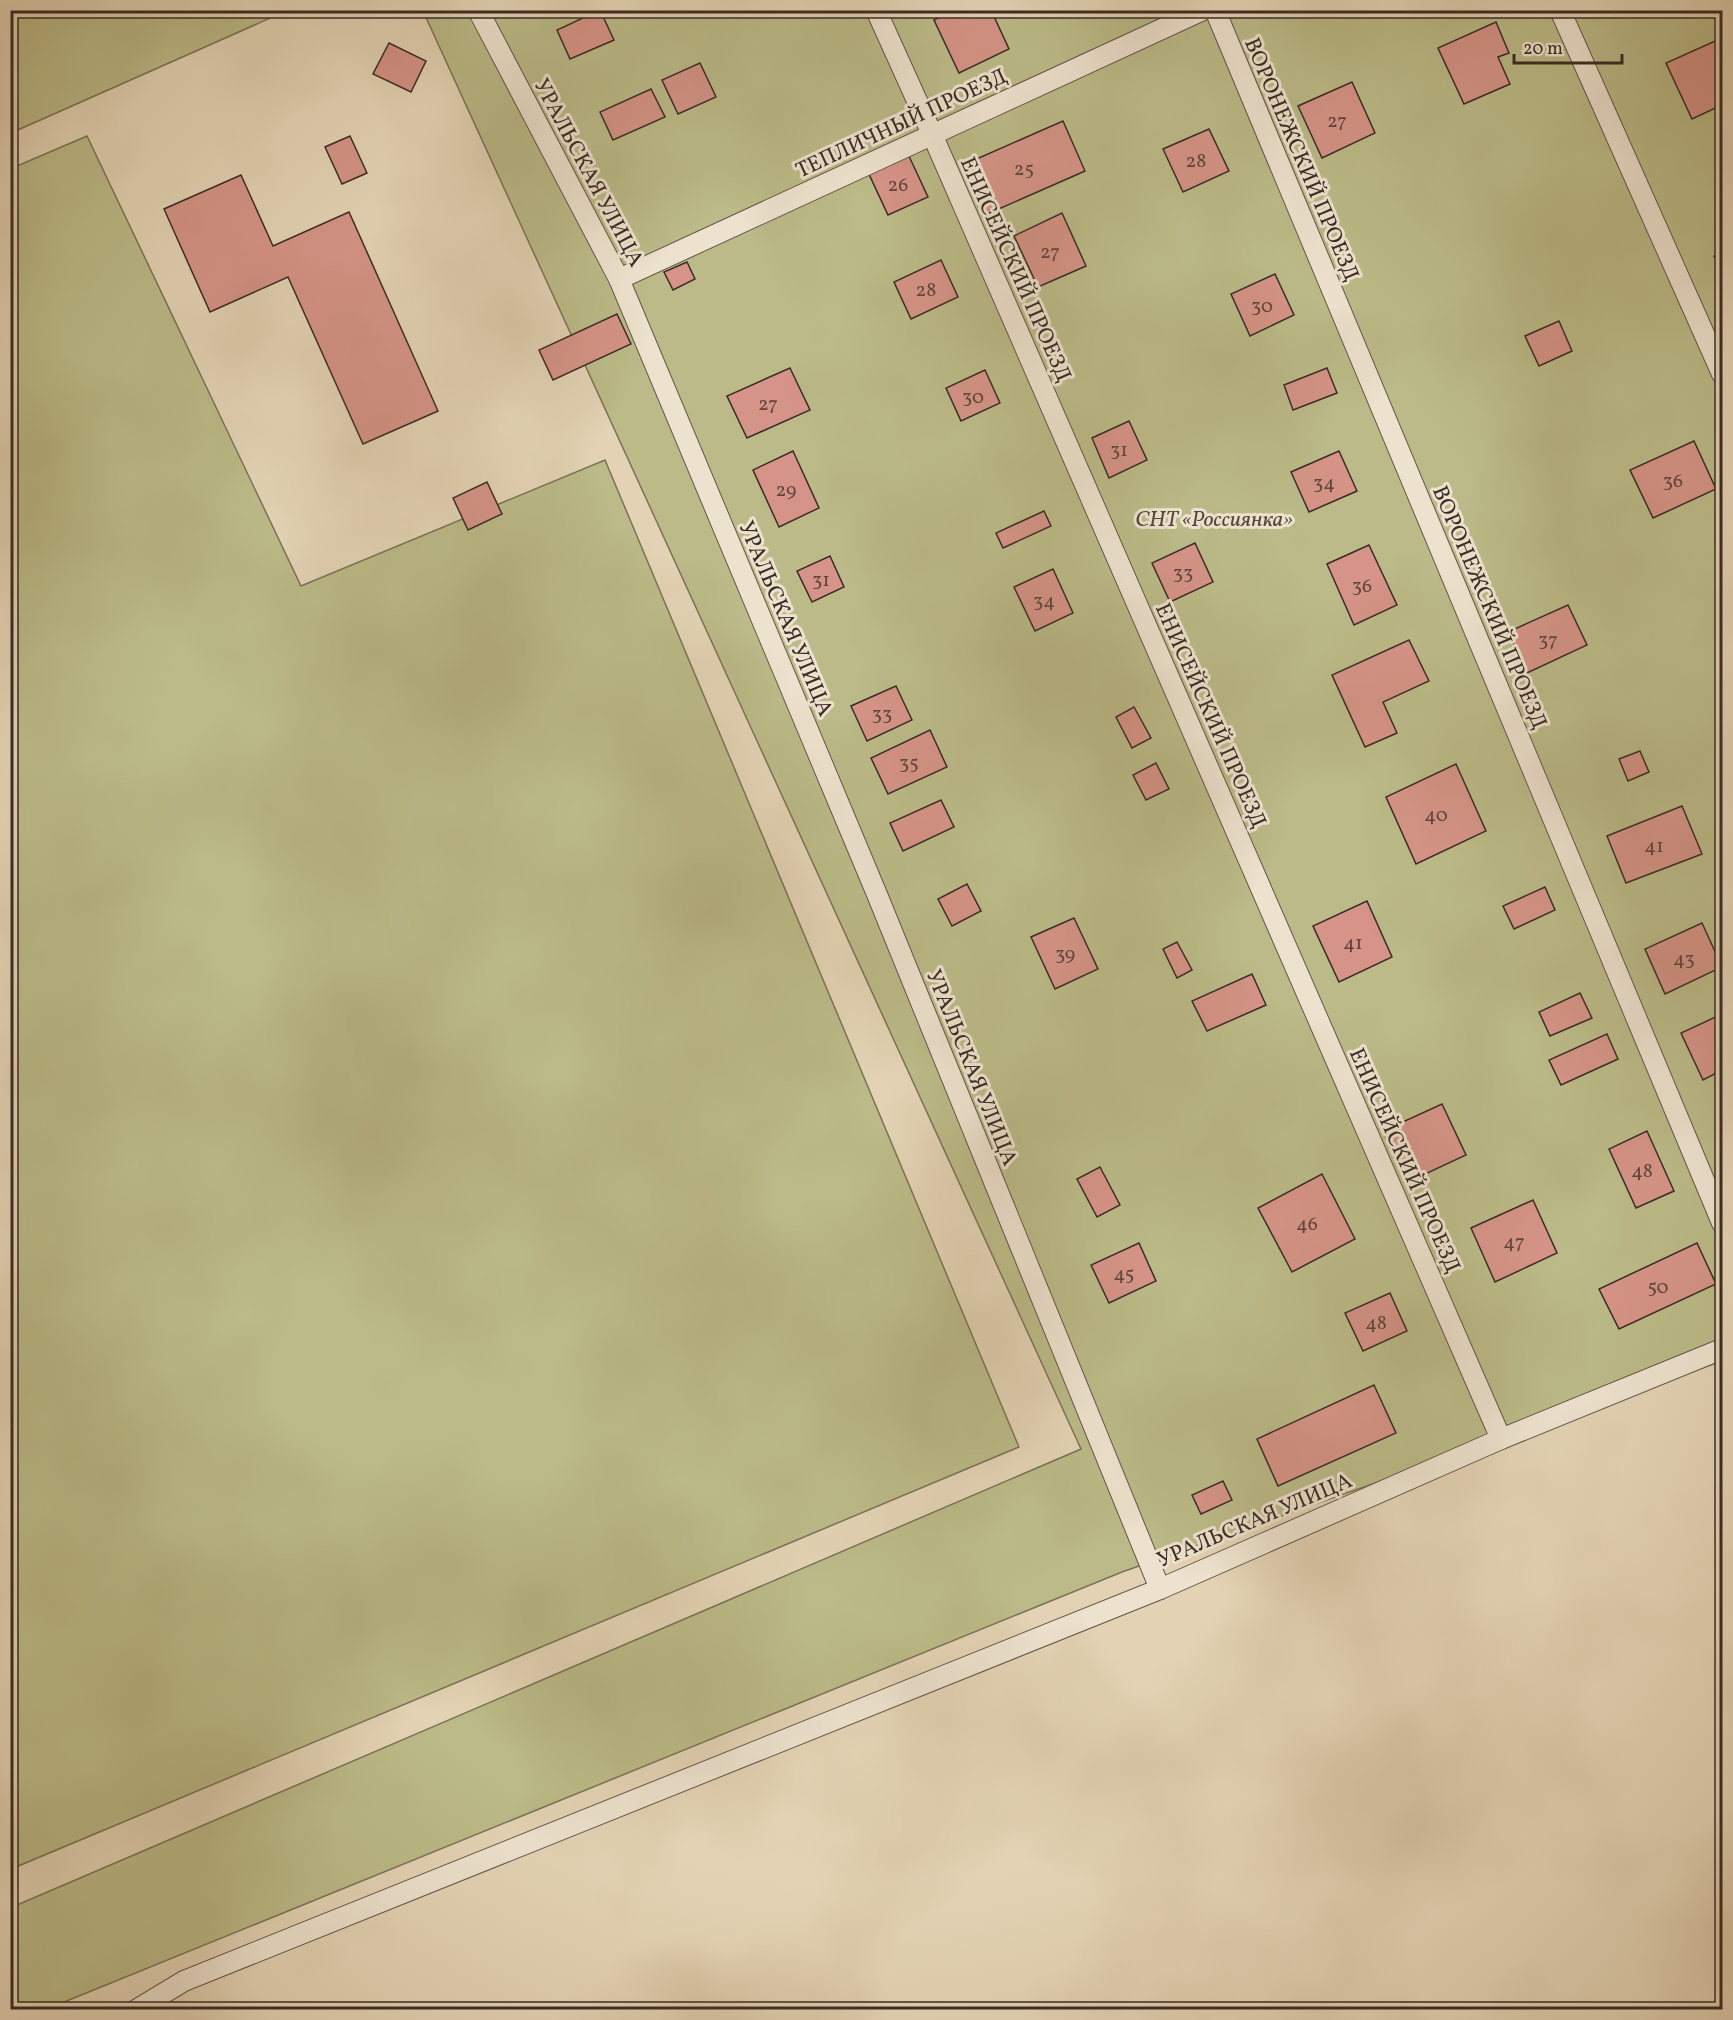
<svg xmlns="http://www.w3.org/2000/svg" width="1733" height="2020" viewBox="0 0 1733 2020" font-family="Vollkorn,serif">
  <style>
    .green { fill: #bbba88; stroke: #7a7356; stroke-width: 1.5 }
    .building { fill: #d59487; stroke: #3a2c25; stroke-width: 1.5 }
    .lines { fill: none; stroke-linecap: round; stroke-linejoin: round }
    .service-casing { stroke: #645649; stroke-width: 22 }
    .service { stroke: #ede2ce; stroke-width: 20 }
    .labels { text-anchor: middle; stroke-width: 6; stroke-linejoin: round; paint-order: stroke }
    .number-label { font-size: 20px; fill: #61463e }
    .street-label { font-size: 22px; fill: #3a2c25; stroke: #ede2ce }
    .park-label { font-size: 22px; font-style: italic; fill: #544839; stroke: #ede2ce }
  </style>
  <rect width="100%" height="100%" fill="#e3d3b4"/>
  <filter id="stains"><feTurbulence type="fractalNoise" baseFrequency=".00333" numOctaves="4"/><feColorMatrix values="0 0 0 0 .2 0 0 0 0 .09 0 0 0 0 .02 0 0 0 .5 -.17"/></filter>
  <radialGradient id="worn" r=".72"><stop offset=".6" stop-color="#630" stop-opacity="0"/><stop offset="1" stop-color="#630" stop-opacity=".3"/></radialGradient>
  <g class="green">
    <path d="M 11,10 L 286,10 L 286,11 L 11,133 Z"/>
    <path d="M 423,11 L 1722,11 L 1722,1361 L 1122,1572 L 47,2009 L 11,2009 L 10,1908 L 1081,1449 Z"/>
    <path d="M 87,136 L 301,586 L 605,460 L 1019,1447 L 11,1869 L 10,169 Z"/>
  </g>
  <g class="building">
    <path d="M 600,10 L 614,40 L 570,59 L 557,30 Z"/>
    <path d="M 953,10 L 991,10 L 1009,49 L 959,73 L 934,20 Z"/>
    <path d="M 1496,22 L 1509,53 L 1498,57 L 1510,84 L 1464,104 L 1438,48 Z"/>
    <path d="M 1722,38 L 1722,105 L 1692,119 L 1666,63 Z"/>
    <path d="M 389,43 L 426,61 L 411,92 L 373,74 Z"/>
    <path d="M 700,63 L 716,97 L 678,114 L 662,80 Z"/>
    <path d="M 1352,82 L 1375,133 L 1322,158 L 1298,106 Z"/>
    <path d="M 651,89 L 665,117 L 613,140 L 600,112 Z"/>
    <path d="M 1063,121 L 1085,171 L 985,215 L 963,165 Z"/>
    <path d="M 1209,129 L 1229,171 L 1183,192 L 1163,149 Z"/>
    <path d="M 350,136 L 367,173 L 342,184 L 325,147 Z"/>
    <path d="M 908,154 L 928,197 L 888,215 L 868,172 Z"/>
    <path d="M 1722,157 L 1722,172 L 1717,159 Z"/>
    <path d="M 241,175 L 273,246 L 349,212 L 438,411 L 363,444 L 288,277 L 210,312 L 164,209 Z"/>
    <path d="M 1062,213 L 1086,266 L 1038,287 L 1014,236 Z"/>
    <path d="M 1722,252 L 1722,273 L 1714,256 Z"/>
    <path d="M 941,260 L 958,297 L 911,319 L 894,282 Z"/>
    <path d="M 687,262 L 695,279 L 673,290 L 664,272 Z"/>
    <path d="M 1275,274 L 1294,315 L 1250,336 L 1231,294 Z"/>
    <path d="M 617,314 L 631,344 L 553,380 L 539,350 Z"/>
    <path d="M 1559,321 L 1572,351 L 1539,366 L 1525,336 Z"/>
    <path d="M 790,368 L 810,410 L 747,438 L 727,396 Z"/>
    <path d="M 1327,368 L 1337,393 L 1293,410 L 1284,385 Z"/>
    <path d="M 985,370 L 1000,403 L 961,421 L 946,388 Z"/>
    <path d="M 1129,421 L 1147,460 L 1109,478 L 1092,438 Z"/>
    <path d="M 1694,441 L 1716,489 L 1653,518 L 1630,470 Z"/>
    <path d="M 793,451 L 819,508 L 779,527 L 753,470 Z"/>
    <path d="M 1339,451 L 1357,491 L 1309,512 L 1291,472 Z"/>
    <path d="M 487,482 L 502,514 L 468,530 L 453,498 Z"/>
    <path d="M 1044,511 L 1051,526 L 1003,548 L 996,533 Z"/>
    <path d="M 1195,543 L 1213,582 L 1170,602 L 1152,563 Z"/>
    <path d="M 1369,545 L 1397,605 L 1354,625 L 1327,564 Z"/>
    <path d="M 830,556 L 844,587 L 812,602 L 797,571 Z"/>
    <path d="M 1053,569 L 1073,613 L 1035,631 L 1014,587 Z"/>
    <path d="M 1568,605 L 1587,645 L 1527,673 L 1508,632 Z"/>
    <path d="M 1409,640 L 1429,681 L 1383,702 L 1397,733 L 1365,747 L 1332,675 Z"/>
    <path d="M 896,686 L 912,720 L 867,741 L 851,706 Z"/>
    <path d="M 1134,707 L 1151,738 L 1132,748 L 1116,717 Z"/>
    <path d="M 930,730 L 947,767 L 888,794 L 871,758 Z"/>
    <path d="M 1640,751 L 1649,772 L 1628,781 L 1619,759 Z"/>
    <path d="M 1156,763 L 1169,789 L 1146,800 L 1133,775 Z"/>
    <path d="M 1456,764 L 1486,831 L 1416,864 L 1386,797 Z"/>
    <path d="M 941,800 L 954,827 L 903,851 L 890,823 Z"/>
    <path d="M 1682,806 L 1702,854 L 1626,883 L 1607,836 Z"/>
    <path d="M 967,884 L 981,911 L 952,926 L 938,899 Z"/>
    <path d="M 1545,887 L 1555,910 L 1514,929 L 1503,906 Z"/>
    <path d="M 1367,901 L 1392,957 L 1339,982 L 1313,926 Z"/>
    <path d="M 1074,918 L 1098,969 L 1055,989 L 1031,937 Z"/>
    <path d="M 1702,923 L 1722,967 L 1665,994 L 1645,949 Z"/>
    <path d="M 1177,942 L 1192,970 L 1177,978 L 1163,949 Z"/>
    <path d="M 1252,974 L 1266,1005 L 1207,1031 L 1192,1001 Z"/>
    <path d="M 1580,993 L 1592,1018 L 1550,1036 L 1539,1012 Z"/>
    <path d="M 1722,1014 L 1722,1070 L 1703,1080 L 1681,1033 Z"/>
    <path d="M 1607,1034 L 1618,1059 L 1561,1085 L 1549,1060 Z"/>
    <path d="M 1442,1104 L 1466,1155 L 1406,1183 L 1383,1131 Z"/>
    <path d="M 1647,1131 L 1674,1191 L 1636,1208 L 1609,1149 Z"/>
    <path d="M 1100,1167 L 1120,1205 L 1097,1217 L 1077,1179 Z"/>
    <path d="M 1322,1174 L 1355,1239 L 1292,1272 L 1258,1208 Z"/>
    <path d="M 1533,1200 L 1557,1253 L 1495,1282 L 1471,1228 Z"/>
    <path d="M 1139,1243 L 1156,1281 L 1109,1303 L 1091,1265 Z"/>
    <path d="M 1697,1243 L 1716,1284 L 1619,1329 L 1599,1289 Z"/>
    <path d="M 1390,1293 L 1407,1331 L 1363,1351 L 1345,1313 Z"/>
    <path d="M 1374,1385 L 1396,1433 L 1278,1486 L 1257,1439 Z"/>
    <path d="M 1223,1481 L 1232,1500 L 1201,1514 L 1192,1495 Z"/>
  </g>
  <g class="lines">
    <g class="service-casing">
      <g id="service">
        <path d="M 478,10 L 619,279 L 876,892 L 1160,1589 L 1501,1439 L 1722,1349"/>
        <path d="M 876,10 L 932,134 L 1501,1439"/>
        <path d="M 1215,10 L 1722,1223"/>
        <path d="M 1560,10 L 1722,374"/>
        <path d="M 619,279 L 1203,10"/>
        <path d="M 136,2010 L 184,1981 L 1160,1589"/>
      </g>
    </g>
    <use href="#service" class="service"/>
  </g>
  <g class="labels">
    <g class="number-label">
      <text x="1337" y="127">27</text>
      <text x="1196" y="167">28</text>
      <text x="1024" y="175">25</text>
      <text x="898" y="191">26</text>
      <text x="1050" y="258">27</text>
      <text x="926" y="296">28</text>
      <text x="1262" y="312">30</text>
      <text x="973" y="403">30</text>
      <text x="768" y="410">27</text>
      <text x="1119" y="456">31</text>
      <text x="1673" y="487">36</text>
      <text x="1324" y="489">34</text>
      <text x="786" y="496">29</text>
      <text x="1183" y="579">33</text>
      <text x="821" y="586">31</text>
      <text x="1362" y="592">36</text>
      <text x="1044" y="607">34</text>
      <text x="1548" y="646">37</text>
      <text x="882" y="720">33</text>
      <text x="909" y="769">35</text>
      <text x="1436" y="821">40</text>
      <text x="1654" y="852">41</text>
      <text x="1353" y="949">41</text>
      <text x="1065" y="960">39</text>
      <text x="1684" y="965">43</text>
      <text x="1642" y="1177">48</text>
      <text x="1307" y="1230">46</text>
      <text x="1514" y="1248">47</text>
      <text x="1124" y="1280">45</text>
      <text x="1658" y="1293">50</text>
      <text x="1376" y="1329">48</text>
    </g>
    <g class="street-label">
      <text transform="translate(901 122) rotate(-25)" y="8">ТЕПЛИЧНЫЙ ПРОЕЗД</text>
      <text transform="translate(1303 159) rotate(67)" y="8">ВОРОНЕЖСКИЙ ПРОЕЗД</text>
      <text transform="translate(590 172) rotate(62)" y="8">УРАЛЬСКАЯ УЛИЦА</text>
      <text transform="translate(1017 269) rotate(66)" y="8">ЕНИСЕЙСКИЙ ПРОЕЗД</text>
      <text transform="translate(1491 607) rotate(67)" y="8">ВОРОНЕЖСКИЙ ПРОЕЗД</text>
      <text transform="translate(787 618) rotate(67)" y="8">УРАЛЬСКАЯ УЛИЦА</text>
      <text transform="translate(1212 715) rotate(66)" y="8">ЕНИСЕЙСКИЙ ПРОЕЗД</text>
      <text transform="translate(973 1067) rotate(68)" y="8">УРАЛЬСКАЯ УЛИЦА</text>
      <text transform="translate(1406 1160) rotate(66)" y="8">ЕНИСЕЙСКИЙ ПРОЕЗД</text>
      <text transform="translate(1254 1519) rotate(-23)" y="8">УРАЛЬСКАЯ УЛИЦА</text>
    </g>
    <g class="park-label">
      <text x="1214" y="526">СНТ «Россиянка»</text>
    </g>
  </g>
  <rect width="1733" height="2020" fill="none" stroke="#e3d3b4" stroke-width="36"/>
  <rect x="12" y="12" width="1709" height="1996" fill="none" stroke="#3a2c25" stroke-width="3"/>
  <rect x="18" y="18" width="1697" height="1984" fill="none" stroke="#3a2c25" stroke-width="1.5"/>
  <path d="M1514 54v9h108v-9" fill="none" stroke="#3a2c25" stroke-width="3"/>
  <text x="1523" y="54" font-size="18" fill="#3a2c25" stroke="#ede2ce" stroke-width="4.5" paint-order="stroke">20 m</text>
  <rect width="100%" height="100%" filter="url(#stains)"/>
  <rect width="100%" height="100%" fill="url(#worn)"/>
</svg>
